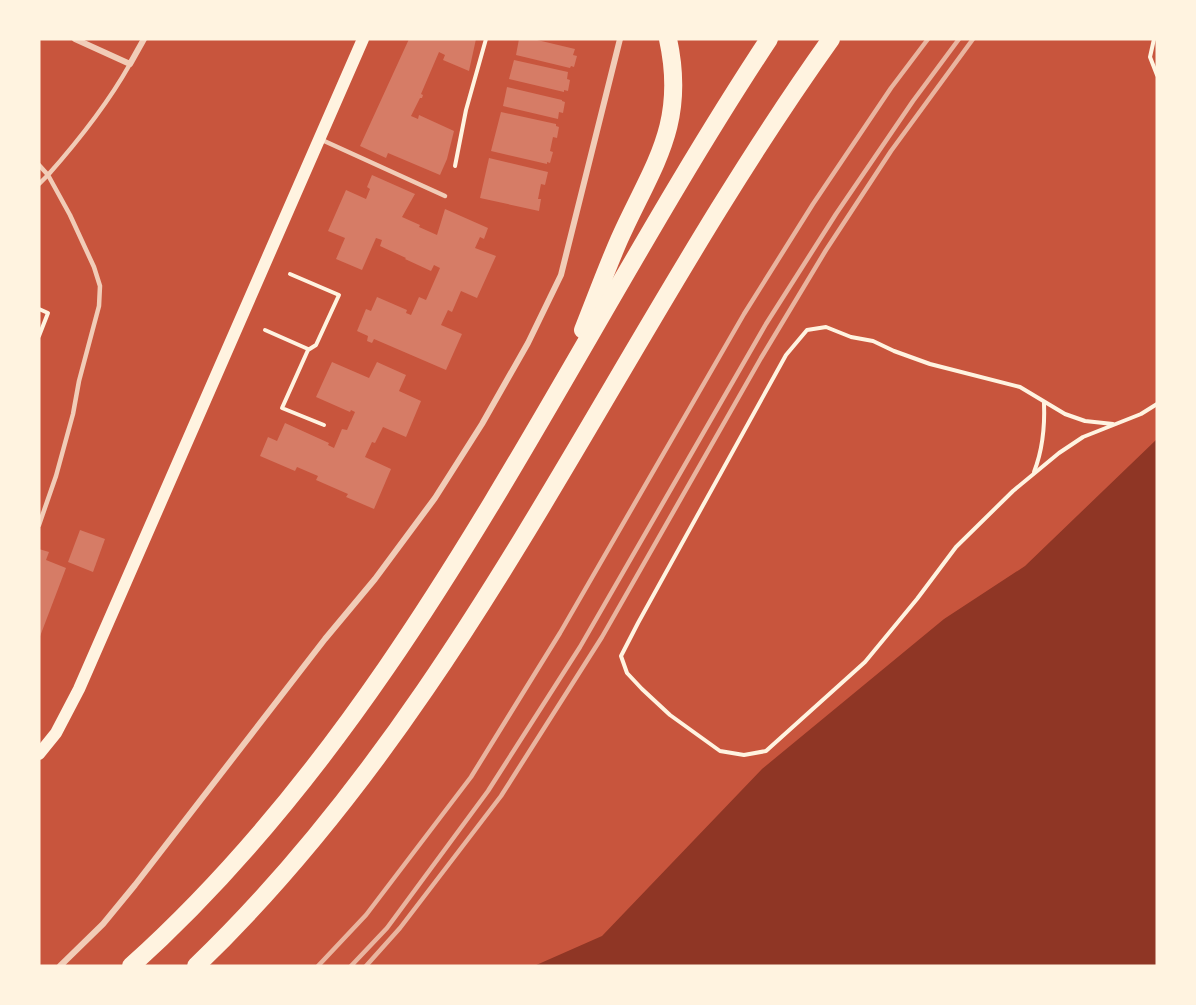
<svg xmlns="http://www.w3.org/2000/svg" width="1196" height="1005" viewBox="0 0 1196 1005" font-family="Mulish,sans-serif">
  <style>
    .water { fill: #8f3625 }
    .building { fill: #d67c66 }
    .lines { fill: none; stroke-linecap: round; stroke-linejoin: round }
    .path { stroke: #fff3e0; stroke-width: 4 }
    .service { stroke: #f1ccb7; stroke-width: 4.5 }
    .minor { stroke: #f1ccb7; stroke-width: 6 }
    .secondary { stroke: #fff3e0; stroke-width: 12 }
    .motorway { stroke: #fff3e0; stroke-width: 18 }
    .rail { stroke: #e9b49f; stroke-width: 4.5 }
  </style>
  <rect width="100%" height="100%" fill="#c8553d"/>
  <path class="water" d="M 1157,439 L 1157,966 L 534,966 L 602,936 L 762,769 L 944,619 L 1025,566 Z"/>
  <g class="building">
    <path d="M 409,39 L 476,39 L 469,71 L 443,60 L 445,55 L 439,52 L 421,94 L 423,95 L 422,98 L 420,98 L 411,116 L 418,119 L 419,115 L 454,131 L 447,159 L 440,175 L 388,153 L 386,158 L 360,146 Z"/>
    <path d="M 519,39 L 533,39 L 575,49 L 573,55 L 577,56 L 574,67 L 571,66 L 570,68 L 516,55 Z"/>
    <path d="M 514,60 L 568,72 L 567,79 L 570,80 L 568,91 L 564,90 L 564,92 L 509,79 Z"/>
    <path d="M 507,87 L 562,100 L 562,101 L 565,102 L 563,113 L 559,112 L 558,119 L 503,106 Z"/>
    <path d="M 501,112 L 556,124 L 556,126 L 559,127 L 557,138 L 553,137 L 550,151 L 553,152 L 550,163 L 547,162 L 547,164 L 491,151 Z"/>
    <path d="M 489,158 L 548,172 L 545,185 L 541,184 L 538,199 L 541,199 L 539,211 L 480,198 Z"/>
    <path d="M 372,175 L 415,194 L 402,217 L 420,225 L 419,227 L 437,235 L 445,209 L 488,228 L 484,239 L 480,237 L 475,248 L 496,256 L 477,298 L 461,291 L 452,312 L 448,310 L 441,325 L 462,334 L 446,370 L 374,339 L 372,343 L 367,341 L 368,336 L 357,331 L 366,309 L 371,311 L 377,297 L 407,310 L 406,313 L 411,315 L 419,297 L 426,300 L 440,268 L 434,265 L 431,271 L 405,259 L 406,258 L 380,246 L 382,240 L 376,238 L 362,270 L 336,259 L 345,238 L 328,231 L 346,190 L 366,199 L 370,189 L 367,187 Z"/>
    <path d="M 332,362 L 369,378 L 377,362 L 406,375 L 399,391 L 421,401 L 406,437 L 383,427 L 375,443 L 372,442 L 365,457 L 391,469 L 374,509 L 346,497 L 348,494 L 316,480 L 318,476 L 297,467 L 295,471 L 260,456 L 268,437 L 277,441 L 285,423 L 329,443 L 328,445 L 334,448 L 342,429 L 347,430 L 355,412 L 351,410 L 350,412 L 316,397 Z"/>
    <path d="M 80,530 L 105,539 L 93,572 L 68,562 Z"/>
    <path d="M 39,549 L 49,552 L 46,560 L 66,568 L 39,639 Z"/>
  </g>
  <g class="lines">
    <g class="path">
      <path d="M 1154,39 L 1150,57 L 1157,75"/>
      <path d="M 455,166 L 466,110 L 486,39"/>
      <path d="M 290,274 L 339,295 L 316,345 L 308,350 L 282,408 L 324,425"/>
      <path d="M 39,309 L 48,313 L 39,336"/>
      <path d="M 265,330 L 308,349"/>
      <path d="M 1113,424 L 1085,421 L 1065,414 L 1020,387 L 930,364 L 894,351 L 873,341 L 851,337 L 826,327 L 807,330 L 786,355 L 638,623 L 621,656 L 627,673 L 642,689 L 670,715 L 720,751 L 744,755 L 766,751 L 865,662 L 917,599 L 956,547 L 1013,491 L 1059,453 L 1083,437 L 1141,414 L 1157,404"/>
      <path d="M 1034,472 C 1043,449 1045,428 1044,403"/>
    </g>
    <g class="service">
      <path d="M 322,140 L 445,196"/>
      <path d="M 39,165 L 48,175 L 39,184"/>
      <path d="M 39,525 L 56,476 L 73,414 L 79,381 L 99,306 L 100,286 L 94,267 L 70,215 L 48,175 C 79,140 107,105 130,64"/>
    </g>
    <g class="minor">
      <path d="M 75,39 L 130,64 L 144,39"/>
      <path d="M 60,966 L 103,924 L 135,885 L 325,639 L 375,579 L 435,498 L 482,424 L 528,343 L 561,275 L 620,39"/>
    </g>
    <path class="secondary" d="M 39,754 L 56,733 L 79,689 L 363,39"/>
    <g class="motorway">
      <path d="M 583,330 C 595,300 606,270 619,240 C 652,166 687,126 668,39"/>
      <path d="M 131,966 C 414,712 563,351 769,39"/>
      <path d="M 196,966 C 471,702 613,344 831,39"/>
    </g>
    <g class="rail">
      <path d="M 318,966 L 366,915 L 471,777 L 560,633 L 744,314 L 813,204 L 891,88 L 928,39"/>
      <path d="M 351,966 L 387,928 L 488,791 L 580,647 L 766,324 L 836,214 L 913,101 L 959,39"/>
      <path d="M 366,966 L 400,928 L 501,796 L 602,637 L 761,358 L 826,250 L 891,151 L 973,39"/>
    </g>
  </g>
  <rect width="1196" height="1005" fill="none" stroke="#fff3e0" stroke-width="81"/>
</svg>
